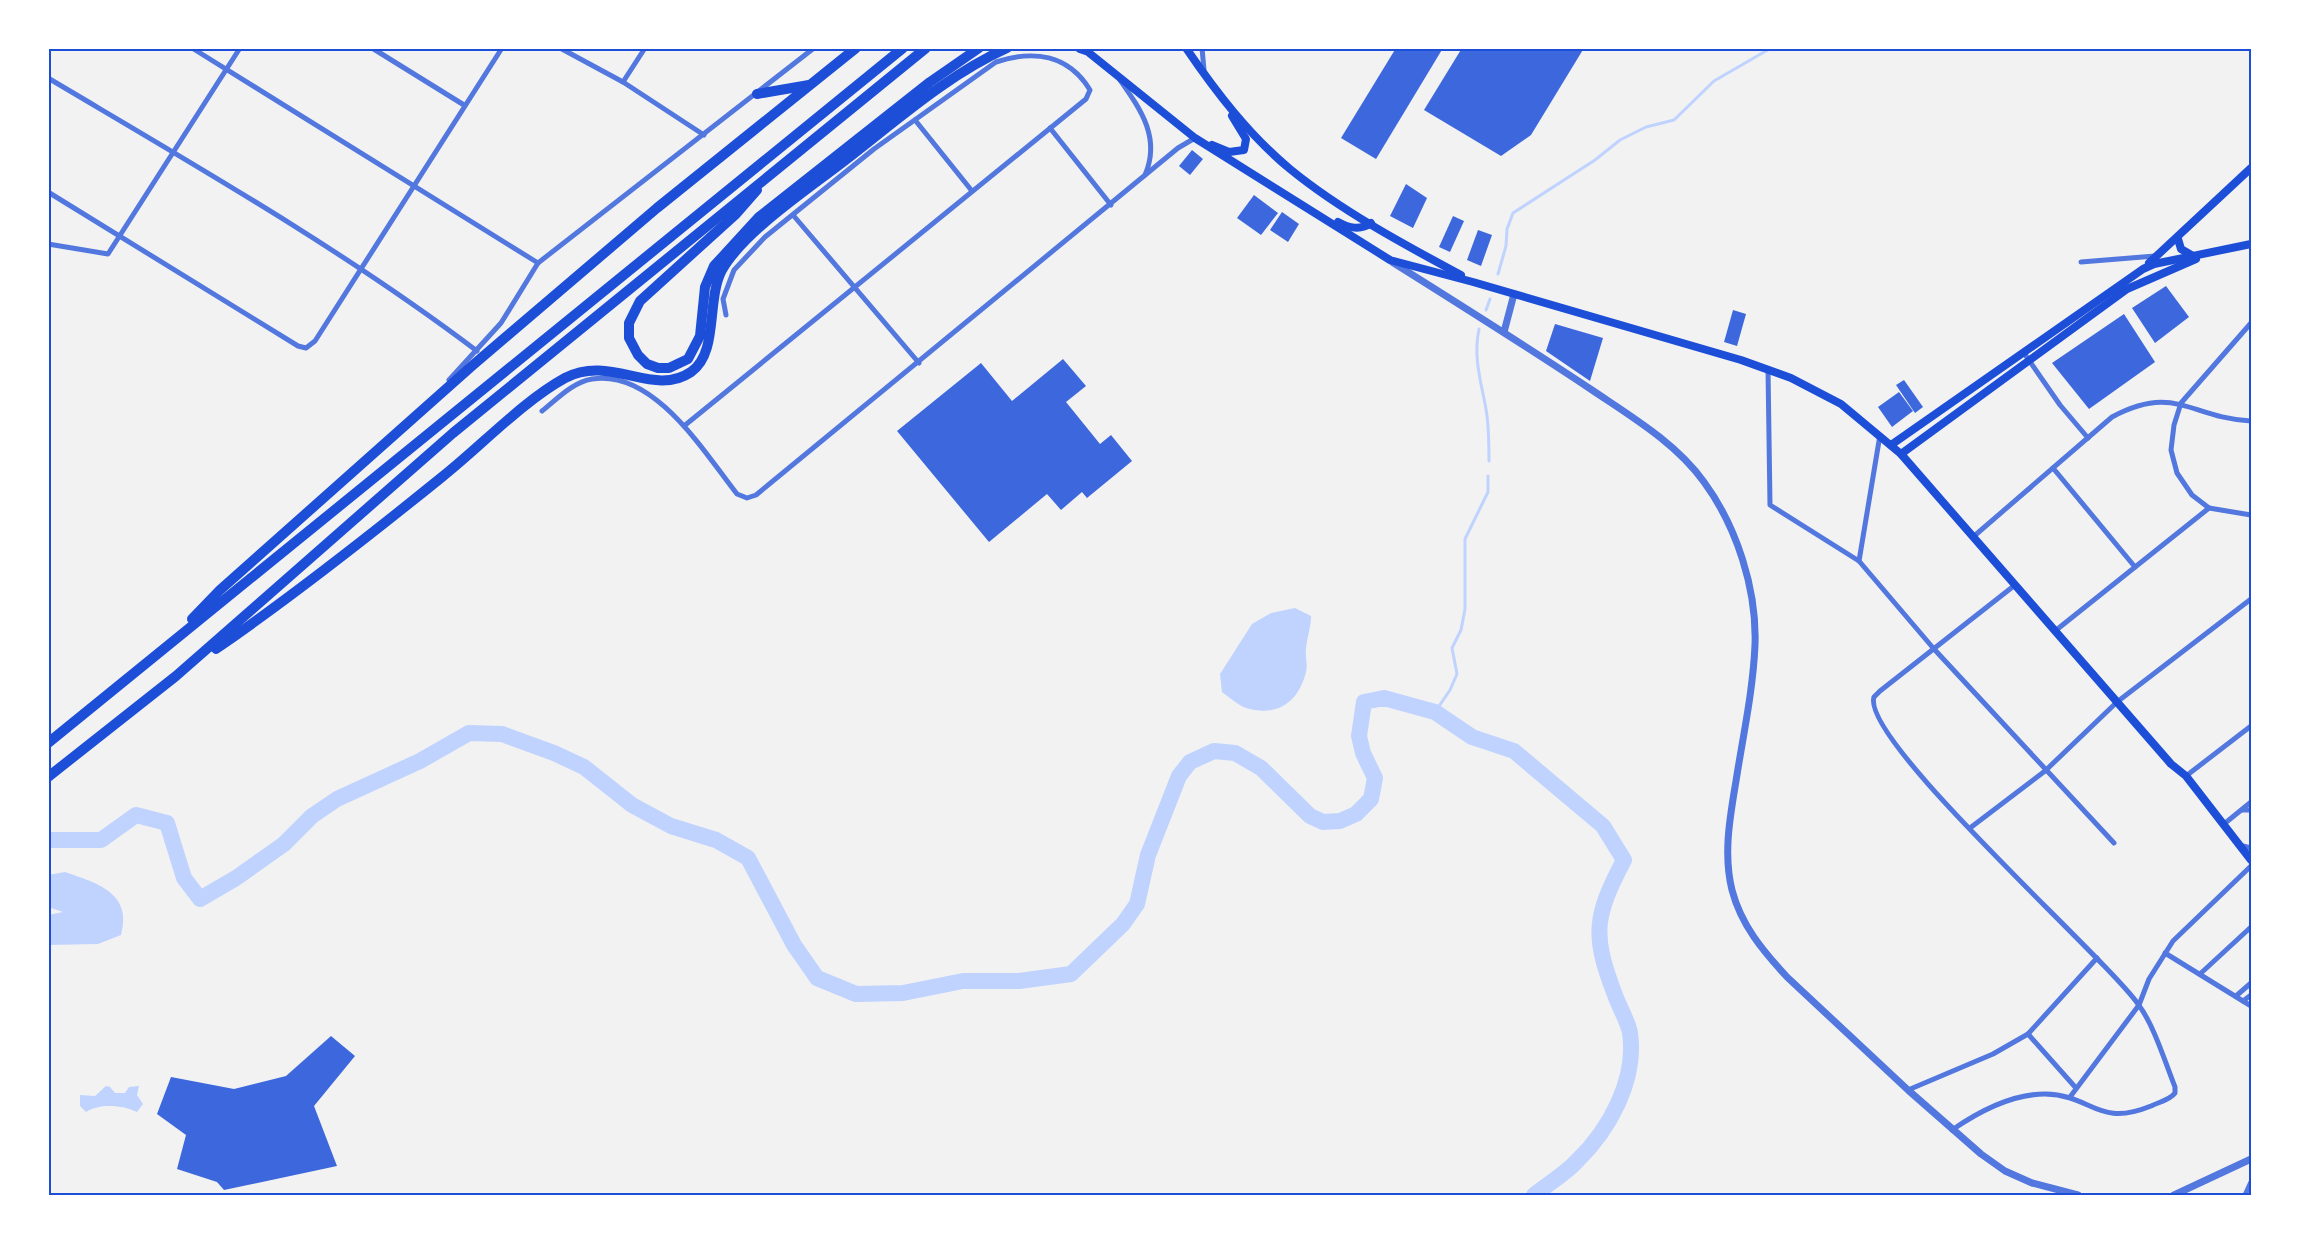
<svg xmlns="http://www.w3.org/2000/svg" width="2299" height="1243" viewBox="0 0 2299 1243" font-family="'Nunito Sans',sans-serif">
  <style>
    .water { fill: #bfd3fe }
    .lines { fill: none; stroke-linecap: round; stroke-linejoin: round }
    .stream { stroke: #bfd3fe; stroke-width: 3 }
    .river { stroke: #bfd3fe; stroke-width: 16 }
    .building { fill: #3d67dc }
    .minor { stroke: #5277de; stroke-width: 5 }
    .tertiary { stroke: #5277de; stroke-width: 7 }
    .secondary { stroke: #1d4ed8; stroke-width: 8 }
    .motorway { stroke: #1d4ed8; stroke-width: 10 }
    .neatline { fill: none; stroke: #1d4ed8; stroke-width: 2 }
  </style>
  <rect width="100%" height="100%" fill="#f2f2f2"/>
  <g class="water">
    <path d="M 1295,608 L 1311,616 C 1311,628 1307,637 1306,649 C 1305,656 1308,665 1306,672 C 1298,703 1277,717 1246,708 C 1238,705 1229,697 1222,692 L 1220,674 L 1252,624 L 1271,613 Z"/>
    <path d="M 65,872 C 97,883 133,893 121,935 L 98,944 L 48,945 L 48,915 L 63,912 L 48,907 L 48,875 Z"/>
    <path d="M 106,1086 L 110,1087 L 115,1093 L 125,1093 L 129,1087 L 139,1086 L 137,1095 L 143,1104 L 137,1112 C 123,1105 100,1103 86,1112 L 80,1106 L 80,1095 L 95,1096 Z"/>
  </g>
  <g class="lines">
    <g class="stream">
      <path d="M 1498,274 L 1506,246 L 1507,229 L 1513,213 L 1595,160 L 1620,140 L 1646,127 L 1674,120 L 1714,81 L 1771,48"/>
      <path d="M 1486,310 L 1490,299"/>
      <path d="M 1479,329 C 1473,358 1481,381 1486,409 C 1489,426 1489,443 1489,461"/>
      <path d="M 1435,712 L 1450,690 L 1457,674 L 1452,648 L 1461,630 L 1465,609 L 1465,539 L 1488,492 L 1488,476"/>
    </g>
    <path class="river" d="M 48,840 L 101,840 L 136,815 L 167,823 L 184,878 L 200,899 L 236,878 L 284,844 L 312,816 L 337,799 L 420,761 L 469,733 L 502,734 L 554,753 L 584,767 L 632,805 L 671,826 L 716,840 L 748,858 L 794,945 L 817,978 L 856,994 L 903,993 L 963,981 L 1019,981 L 1071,974 L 1123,924 L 1137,904 L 1148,855 L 1179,776 L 1190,762 L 1214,751 L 1235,753 L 1261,768 L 1310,816 L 1323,822 L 1340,821 L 1356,814 L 1371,799 L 1375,778 L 1363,753 L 1359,736 L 1364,702 L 1384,698 L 1435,712 L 1472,737 L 1514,751 L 1603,826 L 1624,860 C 1594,917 1592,935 1615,995 C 1619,1007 1628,1021 1630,1033 C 1637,1080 1609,1130 1577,1161 C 1565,1174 1548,1184 1534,1195"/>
  </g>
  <g class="building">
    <path d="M 1396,48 L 1443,48 L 1376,159 L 1341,138 Z"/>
    <path d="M 1462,48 L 1584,48 L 1531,135 L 1501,156 L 1424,110 Z"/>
    <path d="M 1192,150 L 1203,159 L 1190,175 L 1179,166 Z"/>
    <path d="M 1406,184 L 1427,198 L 1413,228 L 1390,216 Z"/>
    <path d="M 1254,195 L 1278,213 L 1261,235 L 1237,218 Z"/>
    <path d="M 1282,212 L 1299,224 L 1288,242 L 1270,230 Z"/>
    <path d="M 1453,216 L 1464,221 L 1450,252 L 1439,247 Z"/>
    <path d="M 1478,230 L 1492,235 L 1481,266 L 1467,260 Z"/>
    <path d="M 2166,286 L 2189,317 L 2155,343 L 2132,308 Z"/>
    <path d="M 1733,310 L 1746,314 L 1737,346 L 1724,342 Z"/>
    <path d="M 2124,314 L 2155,362 L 2089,409 L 2052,363 Z"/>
    <path d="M 1555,324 L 1603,338 L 1590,381 L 1546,351 Z"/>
    <path d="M 1063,359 L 1086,386 L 1066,402 L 1100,444 L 1111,435 L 1132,461 L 1087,498 L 1082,492 L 1061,510 L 1047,494 L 989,542 L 897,431 L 981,363 L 1012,401 Z"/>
    <path d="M 1904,380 L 1923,407 L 1915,413 L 1896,385 Z"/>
    <path d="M 1899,392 L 1913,411 L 1892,427 L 1878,407 Z"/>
    <path d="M 331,1036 L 355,1056 L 314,1106 L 337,1166 L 224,1190 L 217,1182 L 177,1169 L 186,1135 L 157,1114 L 171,1077 L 234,1089 L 286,1076 Z"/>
  </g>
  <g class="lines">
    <g class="minor">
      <path d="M 192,48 L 538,263"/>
      <path d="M 372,48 L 464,105"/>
      <path d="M 560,48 L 623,82 L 704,135"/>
      <path d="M 1202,48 L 1204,70"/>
      <path d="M 48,78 C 193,164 342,249 477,351"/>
      <path d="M 1120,80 C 1141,110 1161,138 1145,175"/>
      <path d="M 623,82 L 645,48"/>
      <path d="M 915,120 L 972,191"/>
      <path d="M 1050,128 L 1111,205"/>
      <path d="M 48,192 L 298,346 L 306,348 L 315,341 L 502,48"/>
      <path d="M 793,215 L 919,363"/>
      <path d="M 48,244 L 108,254 L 240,48"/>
      <path d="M 2081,262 L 2155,256"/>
      <path d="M 2251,323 L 2181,403 L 2174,425 L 2171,450 L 2177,473 L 2192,495 L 2209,508 L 2251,515"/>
      <path d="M 2024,353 L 2060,405 L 2088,438"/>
      <path d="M 1768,369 L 1770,505 L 1859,561 L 1934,649 L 2114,843"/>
      <path d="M 449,380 L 501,323 L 538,263 L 814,48"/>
      <path d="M 542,411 C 557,399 573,382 592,379 C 654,369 704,452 737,494 L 747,498 L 756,495 L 1178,148 L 1195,138"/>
      <path d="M 684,426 L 1086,99 L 1090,90 C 1068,54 1033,50 996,62 L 874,149 L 765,237 L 734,270 L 723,299 L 726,315"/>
      <path d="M 2053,468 L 2135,567"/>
      <path d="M 1973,537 L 2112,417 C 2175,383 2190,418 2251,421"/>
      <path d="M 1859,561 L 1880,435"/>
      <path d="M 2055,631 L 2209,508"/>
      <path d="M 2186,776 L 2251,726"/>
      <path d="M 2242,810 L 2251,810"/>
      <path d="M 2224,824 L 2251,802"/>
      <path d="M 1970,828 L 2045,771 L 2117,702 L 2251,599"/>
      <path d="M 2239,845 L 2251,848"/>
      <path d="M 2165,953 L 2251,1006"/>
      <path d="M 2200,974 L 2251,927"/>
      <path d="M 2236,996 L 2251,983"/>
      <path d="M 2243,1001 L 2251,995"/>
      <path d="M 2028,1034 L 2076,1088"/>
      <path d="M 1908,1090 L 1993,1054 L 2028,1034 L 2097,958"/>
      <path d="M 2070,1097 L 2139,1005 L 2149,979 L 2173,941 L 2251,866"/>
      <path d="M 1952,1130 C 1978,1112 2012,1094 2045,1094 C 2093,1095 2097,1128 2151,1106 C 2159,1102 2170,1100 2175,1093 L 2175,1087 C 2165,1062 2154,1025 2138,1004 C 2103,955 1860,739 1874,697 L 1880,691 L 2015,585"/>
      <path d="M 2245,1195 L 2251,1182"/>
    </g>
    <g class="tertiary">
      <path d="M 1392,262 C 1459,304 1526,346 1592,390 C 1632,417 1676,443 1704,482 C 1737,527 1757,590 1755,645 C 1753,691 1743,736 1736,781 C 1730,817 1723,854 1732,890 C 1741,925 1763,951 1787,977 L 1908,1090 L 1981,1154 L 2005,1171 L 2032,1183 L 2078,1195"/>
      <path d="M 1504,332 L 1514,294"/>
      <path d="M 2174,1195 L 2251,1159"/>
    </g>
    <g class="secondary">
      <path d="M 1083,48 L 1195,138 L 1390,260 L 1473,282 L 1741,360 L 1791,378 L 1841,404 L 1901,454 L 2171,764 L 2186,776 L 2251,860"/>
      <path d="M 1186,48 C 1216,92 1249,135 1290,169 C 1340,210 1405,245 1461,275"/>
      <path d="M 1212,145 L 1229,152 L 1244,150 L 1246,139 L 1232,116"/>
      <path d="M 1338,222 C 1349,228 1360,231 1371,223"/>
      <path d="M 2178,239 L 2181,249 L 2193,256"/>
      <path d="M 2149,263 L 2251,168"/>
      <path d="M 1891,445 L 2143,269 L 2154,264 L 2251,244"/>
      <path d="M 1901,454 L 2127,289 L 2196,259"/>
    </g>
    <g class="motorway">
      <path d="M 1080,48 L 1086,50"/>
      <path d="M 757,94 L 809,85"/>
      <path d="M 757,190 L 736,214 L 640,301 L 629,323 L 629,338 L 638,355 L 647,364 L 658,368 L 669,368 L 688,359 L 700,336 L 705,287 L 714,266 L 759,217 L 930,82 L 979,48"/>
      <path d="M 192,619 L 220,590 L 473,365 L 657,208 L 856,48"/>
      <path d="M 216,649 C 293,596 369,536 442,477 C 480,447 523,401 565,378 C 611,354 653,398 691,372 C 719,353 706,300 722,270 C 743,233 805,191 839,165 C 893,124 945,76 1007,48"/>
      <path d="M 48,743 L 903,48"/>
      <path d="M 48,777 L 176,676 L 453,433 L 926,48"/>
    </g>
  </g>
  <rect width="2299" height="1243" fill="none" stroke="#ffffff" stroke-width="99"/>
  <rect x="50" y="50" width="2200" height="1144" class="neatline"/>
</svg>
